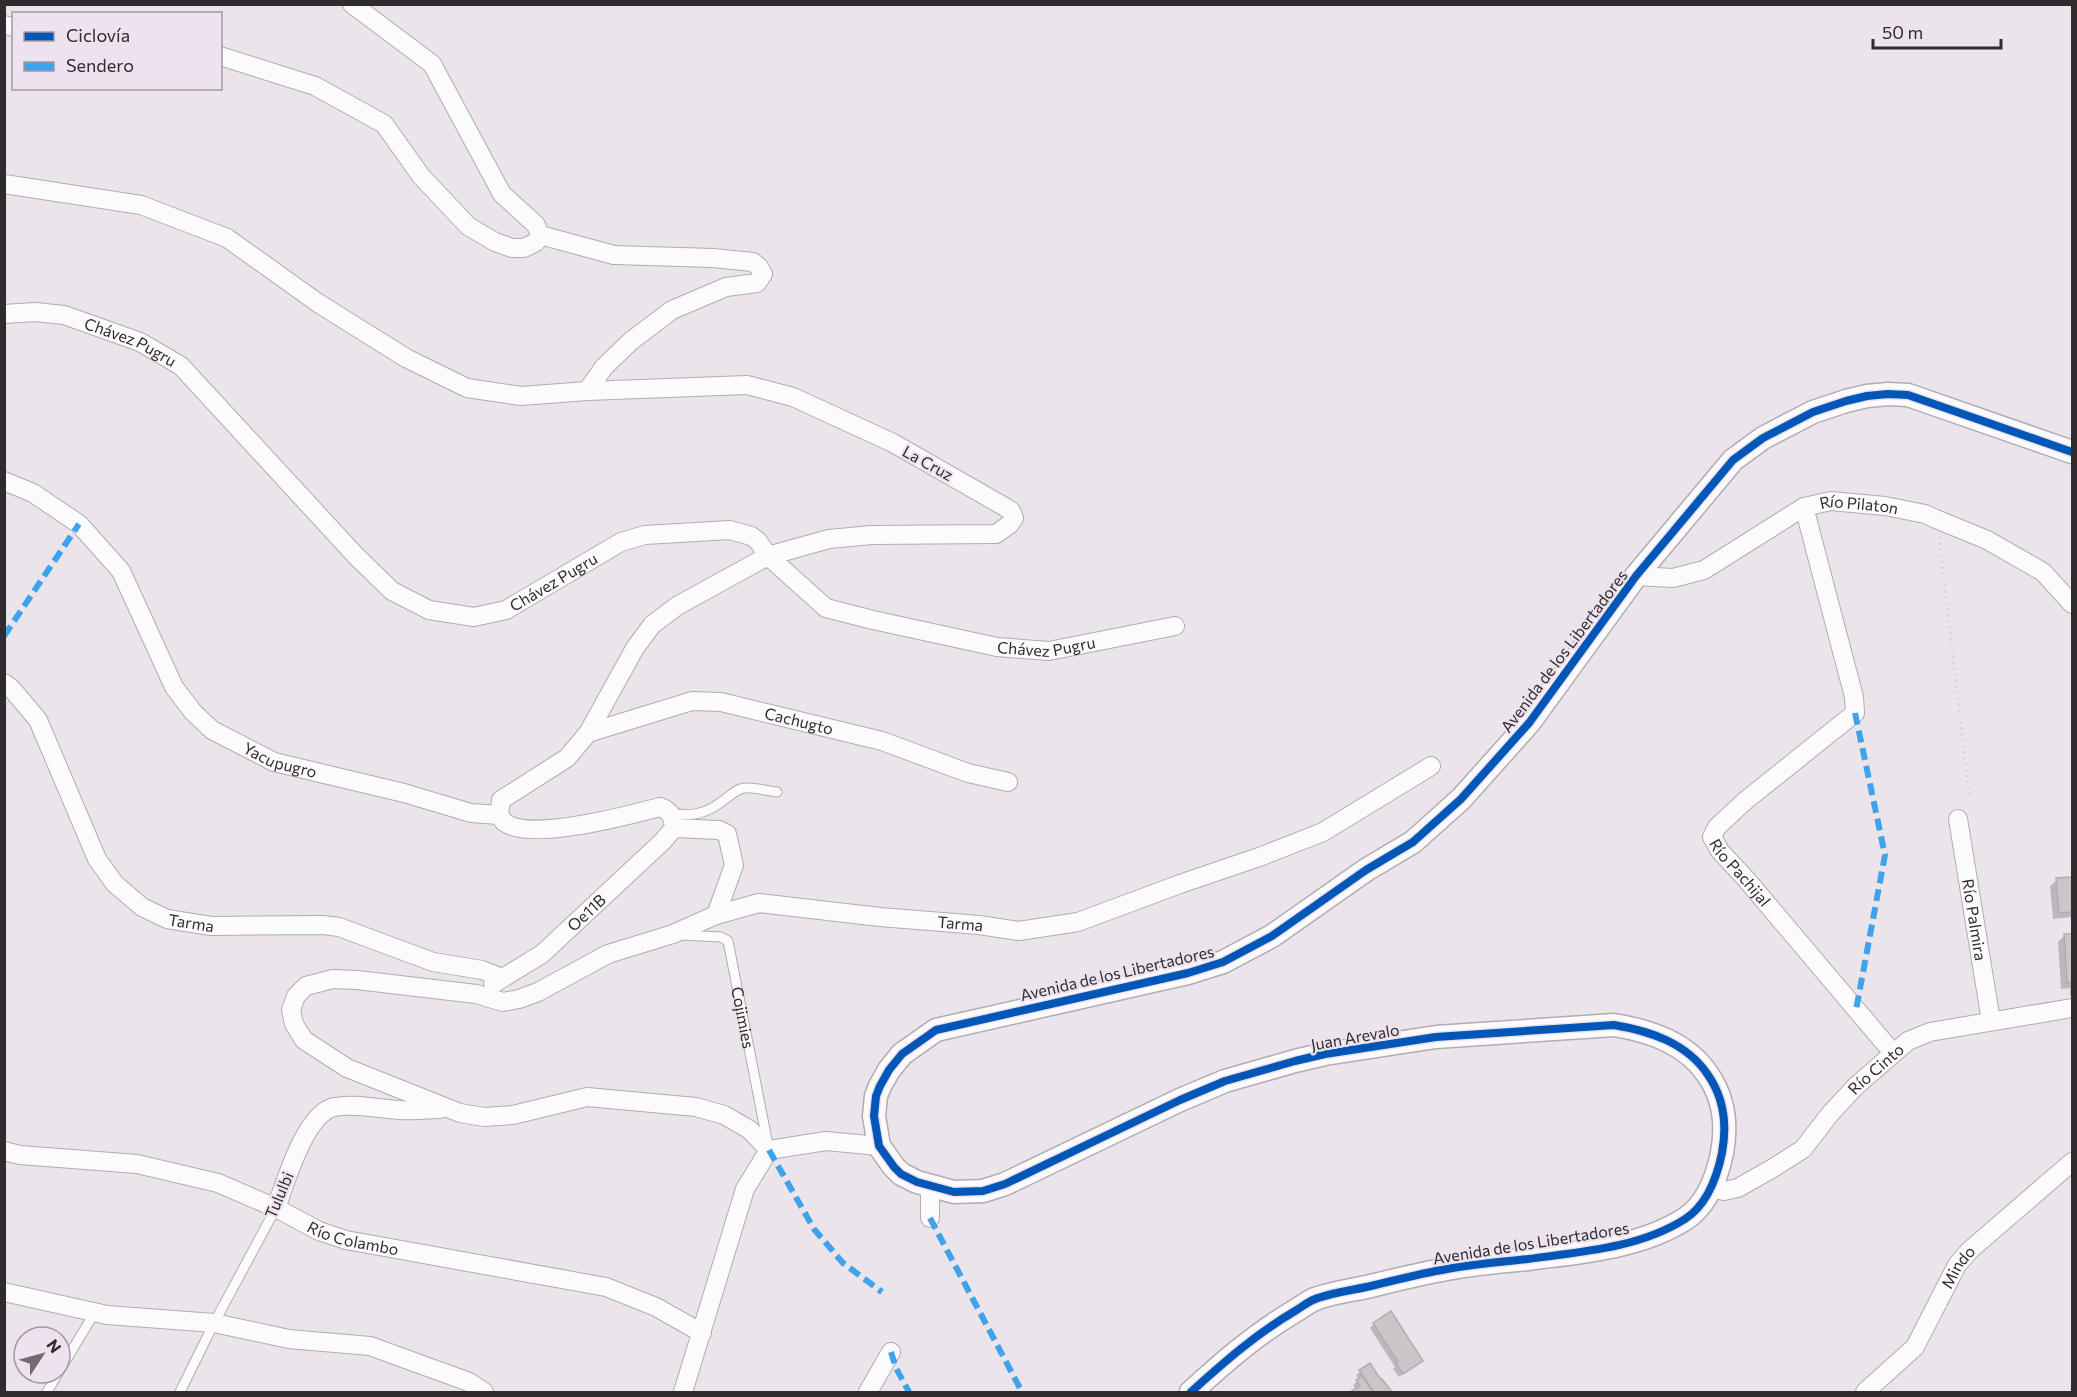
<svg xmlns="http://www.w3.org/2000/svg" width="2077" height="1397" viewBox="0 0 2077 1397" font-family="Commissioner,sans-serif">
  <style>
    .shadow { fill: #0003 }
    .building { fill: #c9c5c9; stroke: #b2adb2; stroke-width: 1.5 }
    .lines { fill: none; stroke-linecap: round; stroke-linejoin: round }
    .service-casing { stroke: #b0acb1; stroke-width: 11 }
    .minor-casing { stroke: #b0acb1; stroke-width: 20 }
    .tertiary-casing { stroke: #b0acb1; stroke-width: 25 }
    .path { stroke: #d3d1d3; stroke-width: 3; stroke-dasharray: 1.5 4.5; stroke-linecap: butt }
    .service { stroke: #fcfbfc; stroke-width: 9 }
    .minor { stroke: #fcfbfc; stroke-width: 18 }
    .tertiary { stroke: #fcfbfc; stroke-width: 22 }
    .quiet { stroke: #3ea3eb; stroke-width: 6; stroke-dasharray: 12 6; stroke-linecap: butt }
    .cycleway-casing { stroke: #ede2ee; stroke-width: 11 }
    .cycleway { stroke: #0057b8; stroke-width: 8 }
    .labels { text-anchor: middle; stroke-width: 4.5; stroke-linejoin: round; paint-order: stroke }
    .street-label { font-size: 16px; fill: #2f2b2f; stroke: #ede2ee }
  </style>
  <rect width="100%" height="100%" fill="#ebe5eb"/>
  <g class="shadow">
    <path d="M 2072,878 L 2072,917 L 2053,919 L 2050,886 L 2057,880 Z"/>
    <path d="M 2072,935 L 2072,996 L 2070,996 L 2070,988 L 2061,989 L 2058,942 L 2064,936 Z"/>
    <path d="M 1374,1324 L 1421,1361 L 1399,1377 L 1393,1369 L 1395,1367 L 1370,1328 Z"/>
    <path d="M 1369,1365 L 1389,1392 L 1352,1392 L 1356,1390 L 1353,1385 L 1359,1380 L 1356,1375 Z"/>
  </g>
  <g class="building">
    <path d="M 2072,877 L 2072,912 L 2059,913 L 2056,878 Z"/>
    <path d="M 2064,934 L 2072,934 L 2072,982 L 2067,983 Z"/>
    <path d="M 1391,1311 L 1423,1361 L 1403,1374 L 1396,1363 L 1398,1362 L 1373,1323 Z"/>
    <path d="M 1370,1363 L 1381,1380 L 1382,1379 L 1392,1392 L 1374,1392 L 1359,1370 Z"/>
    <path d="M 1362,1376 L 1373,1392 L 1350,1392 L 1360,1386 L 1356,1380 Z"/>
  </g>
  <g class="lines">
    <g class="service-casing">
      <g id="service">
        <path d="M 670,813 C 692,817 706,814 724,800 C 730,796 736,789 744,788 C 754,787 767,791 777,792"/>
        <path id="s1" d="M 681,935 L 721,937 L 728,941 L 768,1145"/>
        <path d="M 60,1370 L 95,1312"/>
        <path d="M 47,1392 L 58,1373"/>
        <path d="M 180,1392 L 214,1323 L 276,1208"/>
      </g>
    </g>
    <g class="minor-casing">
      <g id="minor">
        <path d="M 4,25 L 14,27"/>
        <path d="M 220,56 L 315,86 L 384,124 L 421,176 L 468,226 L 495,242 L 512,248 L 524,248 L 536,242 L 540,235 L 536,225 L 502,194 L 432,64 L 352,4"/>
        <path d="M 4,184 L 141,205 L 227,238 L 318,303 L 406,358 L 467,388 L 521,396 L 587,391 L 604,367 L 631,341 L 672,310 L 726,287 L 757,283 L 763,274 L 759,267 L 753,262 L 713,258 L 614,255 L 540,235"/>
        <path id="s2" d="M 4,314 L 35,312 L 64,315 L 140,342 L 181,366 L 356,556 L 392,591 L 429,610 L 474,617 L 506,610 L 621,542 L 645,535 L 730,530 L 751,536 L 758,541 L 768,556 L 826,608 L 873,620 L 997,647 L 1049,651 L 1175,626"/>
        <path id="s3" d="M 4,481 L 33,493 L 79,524 L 121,571 L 174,687 L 193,712 L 212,730 L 274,762 L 404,793 L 471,813 L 499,815"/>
        <path id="s4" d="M 1804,507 L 1854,697 L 1855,713 L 1745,801 L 1717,827 L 1712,837 L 1720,851 L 1746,879 L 1893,1053"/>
        <path id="s5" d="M 1636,576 L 1673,578 L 1704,570 L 1804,507 L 1831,501 L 1885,506 L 1925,514 L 1936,519 L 1987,540 L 2043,572 L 2072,604"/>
        <path id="s6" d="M 4,683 L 11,688 L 38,720 L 97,859 L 115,884 L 142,907 L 167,919 L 211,926 L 323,925 L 339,927 L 433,962 L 482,970 L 502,978"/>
        <path id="s7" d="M 588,733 L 692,701 L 721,702 L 882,741 L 968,773 L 1008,782"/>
        <path d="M 499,815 L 501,800 L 567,758 L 588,733 L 635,648 L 652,625 L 677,606 L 768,556 L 829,539 L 872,535 L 996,534 L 1010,524 L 1014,518 L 1011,511 L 1005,507 L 893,443 L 793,397 L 747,385 L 587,391"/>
        <path id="s8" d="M 1958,819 L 1991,1021"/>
        <path d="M 674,828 L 719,830 L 727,834 L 734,865 L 716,915"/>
        <path id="s9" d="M 493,984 L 542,954 L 663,841 L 674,828 C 673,817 671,811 660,807 C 630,815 529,842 504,822 C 502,820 501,817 499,815"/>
        <path id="s10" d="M 769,1150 L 750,1130 L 724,1115 L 696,1107 L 587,1097 L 513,1115 L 484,1117 L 460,1113 L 347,1068 L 304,1040 L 294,1024 L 291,1010 L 296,996 L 306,986 L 333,979 L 357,980 L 476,994 L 503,1002 L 519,999 L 538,992 L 608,954 L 673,934 L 716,915 L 759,903 L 880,917 L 979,925 L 1019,931 L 1078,922 L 1180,884 L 1262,856 L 1323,832 L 1431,766"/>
        <path id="s11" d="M 4,1151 L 20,1155 L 137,1164 L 218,1183 L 276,1208 L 319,1231 L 346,1240 L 606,1287 L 656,1307 L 702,1333"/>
        <path d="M 930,1186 L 930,1218"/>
        <path id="s12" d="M 1711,1188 L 1724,1191 L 1738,1188 L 1773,1168 L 1803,1149 L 1830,1114 L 1856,1086 L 1908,1041 L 1930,1032 L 2072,1008"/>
        <path d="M 276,1208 C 286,1181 305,1114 334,1107 C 355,1103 378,1109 399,1110 C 412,1111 426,1109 440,1109"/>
        <path d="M 4,1292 L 107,1315 L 214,1323 L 289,1339 L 370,1346 L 469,1382 L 484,1392"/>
        <path d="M 683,1392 L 745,1189 L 769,1150 L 826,1141 L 879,1146"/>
        <path d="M 868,1392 L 891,1352"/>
        <path id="s13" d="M 1865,1392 L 1915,1347 L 1957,1265 L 1970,1250 L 2072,1162"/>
      </g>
    </g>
    <g class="tertiary-casing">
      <path id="tertiary" d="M 1191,1392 C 1224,1362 1256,1334 1295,1311 C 1302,1307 1310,1300 1318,1298 C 1335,1292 1354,1290 1371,1286 C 1395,1280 1419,1274 1442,1270 C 1470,1264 1500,1262 1528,1259 C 1580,1252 1640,1248 1685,1219 C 1707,1205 1717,1177 1722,1153 C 1727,1126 1724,1098 1708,1075 C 1687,1043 1650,1031 1614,1025 L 1436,1037 L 1325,1054 L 1295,1061 L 1225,1081 L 1180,1100 L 1005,1184 L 983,1191 L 954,1192 L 917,1182 L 901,1174 L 894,1167 L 879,1146 L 874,1116 L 876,1096 L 880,1086 L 889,1070 L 902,1054 L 936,1030 L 1188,973 L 1223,962 L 1272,936 L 1366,870 L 1413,842 L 1461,799 L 1529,723 L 1636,576 L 1733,460 L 1763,438 L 1813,412 L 1846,401 L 1867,396 L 1888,394 L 1908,395 L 2072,452"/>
    </g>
    <path class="path" d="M 1939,537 L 1969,795"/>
    <use href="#service" class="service"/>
    <use href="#minor" class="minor"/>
    <use href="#tertiary" class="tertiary"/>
    <g class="quiet">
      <path d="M 4,636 L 79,524"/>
      <path d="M 1855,713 L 1885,855 L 1856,1010"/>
      <path d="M 769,1150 L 814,1229 L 843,1263 L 882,1292"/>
      <path d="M 930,1218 L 1022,1392"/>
      <path d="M 891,1352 L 896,1368 L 909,1392"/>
    </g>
    <g class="cycleway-casing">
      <path id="cycleway" d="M 1191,1392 C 1224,1362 1256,1334 1295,1311 C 1302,1307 1310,1300 1318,1298 C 1335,1292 1354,1290 1371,1286 C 1395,1280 1419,1274 1442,1270 C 1470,1264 1500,1262 1528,1259 C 1580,1252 1640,1248 1685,1219 C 1707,1205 1717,1177 1722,1153 C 1727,1126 1724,1098 1708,1075 C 1687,1043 1650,1031 1614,1025 L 1436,1037 L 1325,1054 L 1295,1061 L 1225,1081 L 1180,1100 L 1005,1184 L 983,1191 L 954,1192 L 917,1182 L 901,1174 L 894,1167 L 879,1146 L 874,1116 L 876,1096 L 880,1086 L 889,1070 L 902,1054 L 936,1030 L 1188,973 L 1223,962 L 1272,936 L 1366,870 L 1413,842 L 1461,799 L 1529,723 L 1636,576 L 1733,460 L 1763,438 L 1813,412 L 1846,401 L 1867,396 L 1888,394 L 1908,395 L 2072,452"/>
    </g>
    <use href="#cycleway" class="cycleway"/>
  </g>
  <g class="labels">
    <g class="street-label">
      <text dy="6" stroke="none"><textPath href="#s2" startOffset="132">Chávez Pugru</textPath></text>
      <text transform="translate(928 463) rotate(29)" y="6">La Cruz</text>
      <text dy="6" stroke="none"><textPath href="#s5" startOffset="243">Río Pilaton</textPath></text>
      <text dy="6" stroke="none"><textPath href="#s2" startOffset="672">Chávez Pugru</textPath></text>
      <text dy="6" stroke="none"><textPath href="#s2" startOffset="1212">Chávez Pugru</textPath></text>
      <text transform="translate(1564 651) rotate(-53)" y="6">Avenida de los Libertadores</text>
      <text dy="6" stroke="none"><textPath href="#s7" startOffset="218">Cachugto</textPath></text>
      <text dy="6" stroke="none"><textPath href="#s3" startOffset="410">Yacupugro</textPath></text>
      <text dy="6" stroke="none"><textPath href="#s4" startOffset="448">Río Pachijal</textPath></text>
      <text dy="6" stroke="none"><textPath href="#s9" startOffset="118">Oe11B</textPath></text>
      <text dy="6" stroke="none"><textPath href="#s8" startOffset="102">Río Palmira</textPath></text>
      <text dy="6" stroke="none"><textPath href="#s6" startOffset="320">Tarma</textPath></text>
      <text dy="6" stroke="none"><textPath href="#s10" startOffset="1239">Tarma</textPath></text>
      <text transform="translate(1117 973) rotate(-13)" y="6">Avenida de los Libertadores</text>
      <text dy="6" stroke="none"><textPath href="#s1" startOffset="126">Cojimies</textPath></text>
      <text transform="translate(1355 1037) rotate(-10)" y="6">Juan Arevalo</text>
      <text dy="6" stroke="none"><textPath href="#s12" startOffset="212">Río Cinto</textPath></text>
      <text transform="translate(279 1195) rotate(-67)" y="6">Tululbi</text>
      <text dy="6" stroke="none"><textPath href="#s11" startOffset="364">Río Colambo</textPath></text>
      <text transform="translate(1531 1243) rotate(-9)" y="6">Avenida de los Libertadores</text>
      <text dy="6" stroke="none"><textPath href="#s13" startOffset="158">Mindo</textPath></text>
    </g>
  </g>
  <rect width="2077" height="1397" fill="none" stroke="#2f2b2f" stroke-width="12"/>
  <rect x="12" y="12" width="210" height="78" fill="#ede2ee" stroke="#a199a2" stroke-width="1.5"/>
  <rect x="24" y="32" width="30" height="9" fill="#0057b8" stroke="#a199a2" stroke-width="1.5"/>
  <text x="66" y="42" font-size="18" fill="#2f2b2f">Ciclovía</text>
  <rect x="24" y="62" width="30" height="9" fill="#3ea3eb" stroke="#a199a2" stroke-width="1.5"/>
  <text x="66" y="72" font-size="18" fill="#2f2b2f">Sendero</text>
  <g transform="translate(42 1355) rotate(54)"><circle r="28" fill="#ede2ee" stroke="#a199a2" stroke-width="1.5"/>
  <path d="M0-4.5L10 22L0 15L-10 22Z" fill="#716c71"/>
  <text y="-9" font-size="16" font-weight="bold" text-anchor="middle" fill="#2f2b2f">N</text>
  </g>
  <path d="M1873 39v9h128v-9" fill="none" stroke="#2f2b2f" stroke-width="3"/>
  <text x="1882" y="39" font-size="18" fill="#2f2b2f" stroke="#ede2ee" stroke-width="4.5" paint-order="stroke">50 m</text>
</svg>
